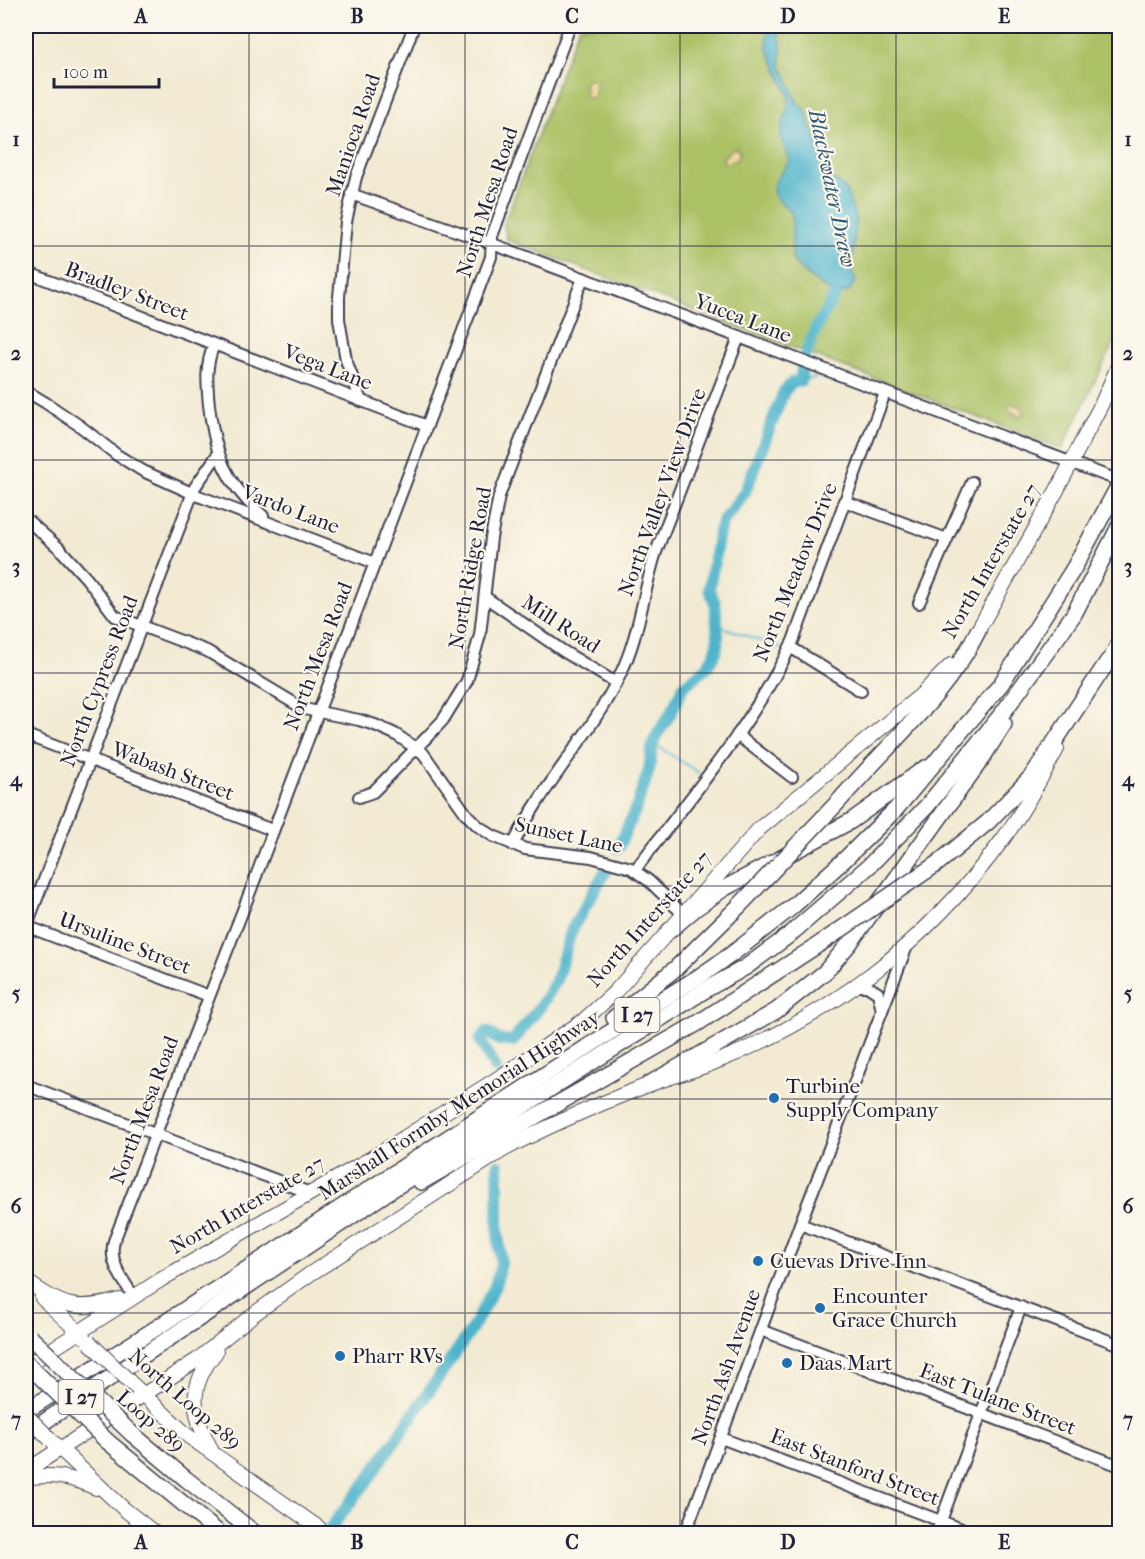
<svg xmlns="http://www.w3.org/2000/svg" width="1145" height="1559" viewBox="0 0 1145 1559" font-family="'IM FELL French Canon',serif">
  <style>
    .green { fill: #abc165; stroke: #667250; stroke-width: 1.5 }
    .sand { fill: #eeda9e; stroke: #887e6c; stroke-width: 1.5 }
    .water { fill: #4db4cc; stroke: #386b84; stroke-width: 1.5 }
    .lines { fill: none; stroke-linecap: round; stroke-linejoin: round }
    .stream { stroke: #4db4cc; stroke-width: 2 }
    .river { stroke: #4db4cc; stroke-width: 12 }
    .minor-casing { stroke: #414052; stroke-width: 14 }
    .major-casing { stroke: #414052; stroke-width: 16 }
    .highway-casing { stroke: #414052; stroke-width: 18 }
    .minor { stroke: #fff; stroke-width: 10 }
    .major { stroke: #fff; stroke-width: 14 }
    .highway { stroke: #fff; stroke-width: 15 }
    .major-bridge-casing { stroke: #414052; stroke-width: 16; stroke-linecap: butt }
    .highway-bridge-casing { stroke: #414052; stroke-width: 18; stroke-linecap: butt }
    .major-bridge { stroke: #fff; stroke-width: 14 }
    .highway-bridge { stroke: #fff; stroke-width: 15 }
    .grid { fill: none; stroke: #22223b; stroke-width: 1.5; stroke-opacity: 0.55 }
    .poi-dot { fill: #1f6fb2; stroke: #fbf7ec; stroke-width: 2 }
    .labels { text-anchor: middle; stroke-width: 4.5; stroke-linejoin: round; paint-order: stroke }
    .shield { fill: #fbf7ec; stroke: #636270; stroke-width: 1.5 }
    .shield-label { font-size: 20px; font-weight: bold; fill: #22223b }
    .street-label { font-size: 21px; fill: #22223b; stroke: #fbf7ec }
    .poi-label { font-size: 21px; fill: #22223b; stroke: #fbf7ec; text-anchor: start }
    .water-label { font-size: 22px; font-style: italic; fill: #335c75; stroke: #fbf7ec }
    .neatline { fill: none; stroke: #22223b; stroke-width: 2 }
    .grid-label { font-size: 20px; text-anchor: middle; font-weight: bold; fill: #22223b }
  </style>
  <rect width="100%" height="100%" fill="#fbf7ec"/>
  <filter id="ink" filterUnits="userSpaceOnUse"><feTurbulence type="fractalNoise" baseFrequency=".0167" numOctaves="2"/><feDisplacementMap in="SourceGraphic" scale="12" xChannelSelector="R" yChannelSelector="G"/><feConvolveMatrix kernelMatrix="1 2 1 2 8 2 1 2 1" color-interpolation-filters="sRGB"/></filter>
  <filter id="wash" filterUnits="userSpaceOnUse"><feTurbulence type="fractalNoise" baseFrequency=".008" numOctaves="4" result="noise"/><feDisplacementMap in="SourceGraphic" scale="24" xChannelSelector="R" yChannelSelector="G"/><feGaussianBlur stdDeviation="1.35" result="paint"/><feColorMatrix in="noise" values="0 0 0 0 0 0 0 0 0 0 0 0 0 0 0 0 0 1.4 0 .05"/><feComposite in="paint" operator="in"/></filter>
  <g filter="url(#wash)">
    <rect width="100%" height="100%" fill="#f2ead2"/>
    <path class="green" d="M 579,26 L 1119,26 L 1119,332 L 1062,449 L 507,240 L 504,224 Z"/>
    <g class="sand">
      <path d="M 592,78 L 596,81 L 594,97 L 590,98 L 585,96 L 586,89 L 583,86 L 588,79 Z"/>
      <path d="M 733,148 L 737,148 L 740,151 L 737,159 L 727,163 L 724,162 L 723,158 Z"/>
      <path d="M 1010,404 L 1018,405 L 1024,411 L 1023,415 L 1019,416 L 1010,411 L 1008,407 Z"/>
    </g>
    <path class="water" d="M 768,26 L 777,26 L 781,42 L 781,67 L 788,79 L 797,102 L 804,108 L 807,114 L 809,123 L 815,135 L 822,168 L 846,190 L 856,219 L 853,257 L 849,266 L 856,281 L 849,292 C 847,292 841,294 839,294 C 827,293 798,269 792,259 L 792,215 C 789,206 777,203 774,194 C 771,181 782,174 787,164 C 791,153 782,147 781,137 C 779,125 790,110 789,96 L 767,47 Z"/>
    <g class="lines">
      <g class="stream">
        <path d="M 801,381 L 818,377"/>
        <path d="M 717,625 L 780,648"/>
        <path d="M 653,743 L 699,773"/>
      </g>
      <g class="river">
        <path d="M 805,356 L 816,328 L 835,295 L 831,277"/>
        <path d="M 618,848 L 637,806 L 649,770 L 653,743 L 658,733 L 671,713 L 683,687 L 707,667 L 716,652 L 718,636 L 715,603 L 709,589 L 719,532 L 722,522 L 745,492 L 784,391 L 793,382 L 801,381 L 802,366"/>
        <path d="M 495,1068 L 480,1040 L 487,1032 L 499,1040 L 513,1041 L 540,1007 L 556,981 L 572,929 L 608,867"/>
        <path d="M 331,1527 L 365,1484 L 472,1329 L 495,1286 L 501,1264 L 498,1233 L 498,1165"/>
      </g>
    </g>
  </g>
  <g filter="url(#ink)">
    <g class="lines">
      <g class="minor-casing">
        <g id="minor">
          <path d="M 351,194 L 490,243 L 1120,481"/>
          <path d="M 26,272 L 427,426"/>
          <path d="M 214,345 C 205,365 207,384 209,405 C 215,454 225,483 263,516"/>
          <path d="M 26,391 L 46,403 L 80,426 L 117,455 L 143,471 L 196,495 L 375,563"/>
          <path d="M 361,401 L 346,360 L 339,319 L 339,297 L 346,222 L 356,177 L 414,26"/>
          <path d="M 844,501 L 947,539"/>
          <path d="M 26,519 L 59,548 L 87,579 L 115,616 L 207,651 L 304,709 L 359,720 L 375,725 L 395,734 L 423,753 L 467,815 L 478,826 L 493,836 L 525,849 L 591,857 L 631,868 L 649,881 L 683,914"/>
          <path d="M 485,597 L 563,651 L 616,683"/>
          <path d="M 919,603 L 972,482"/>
          <path d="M 790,647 L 861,691"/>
          <path d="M 26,735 L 272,830"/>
          <path d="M 737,735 L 792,777"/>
          <path d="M 359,797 L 373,792 L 429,735 L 443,720 L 467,681 L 480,635 L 491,538 L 499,496 L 583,278"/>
          <path d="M 513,845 C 543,784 591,735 620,675 C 639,637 643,592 656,552 L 739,337"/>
          <path d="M 635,870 C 691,796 753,725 793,641 L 885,393"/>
          <path d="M 26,926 L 209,996"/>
          <path d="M 26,927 L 195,487 L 218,454"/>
          <path d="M 857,986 L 867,986 L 878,993 L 882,1011"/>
          <path d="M 26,1085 L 310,1193"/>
          <path d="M 800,1224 L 1120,1345"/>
          <path d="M 134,1297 C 123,1280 108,1262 114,1241 L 250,892 L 491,257 L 492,236 L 570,26"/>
          <path d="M 761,1330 L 1120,1466"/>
          <path d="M 721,1438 L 975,1534"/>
          <path d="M 685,1534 L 800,1224 L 907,946"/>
          <path d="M 936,1534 L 1021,1307"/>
        </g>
      </g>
      <g class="major-casing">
        <g id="major">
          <path d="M 973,639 L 1057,490 L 1102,403 L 1120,362"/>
          <path d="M 1103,670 L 1120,641"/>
          <path d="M 26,1281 C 64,1307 74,1312 120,1300"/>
          <path d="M 42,1298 L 83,1336"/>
          <path d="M 26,1366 L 162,1279 L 377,1155 L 500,1077 L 583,1021 L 615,992 L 759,829 L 921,695 L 951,665"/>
          <path d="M 129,1381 L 188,1436 L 319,1528"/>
          <path d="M 54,1443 L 124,1509 L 156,1534"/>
          <path d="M 211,1449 C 191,1412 188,1386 216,1352"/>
          <path d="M 26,1471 L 197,1360 L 254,1314 L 310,1274 L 503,1150 C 549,1125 599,1104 648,1085 C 668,1077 689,1072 708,1065 C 828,1019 928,942 1003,839 C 1024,811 1040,779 1057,749"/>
          <path d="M 26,1478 C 51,1473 72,1477 96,1488"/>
        </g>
      </g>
      <g class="highway-casing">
        <g id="highway">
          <path d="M 839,801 C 886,746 946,696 978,631"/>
          <path d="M 938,863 L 988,822 L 1032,776 L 1108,661"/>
          <path d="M 669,931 L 696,908 L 723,889 L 851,821 L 925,768"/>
          <path d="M 614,1018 L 676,968 L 739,906"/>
          <path d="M 649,1084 L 776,1011 L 825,972 L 850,943 L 981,760 L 1004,724"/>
          <path d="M 421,1182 L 698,1023 L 821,943"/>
          <path d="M 26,1411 L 158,1327 L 601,1038 L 700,976 L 732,954 L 792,907 L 843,861 L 896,809 L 1001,684 L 1074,568 L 1120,483"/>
          <path d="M 131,1433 L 186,1479 L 256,1534"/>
          <path d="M 26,1434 L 385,1194 L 707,989 L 746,967 L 788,936 L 869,866 L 927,806 L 1005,710 L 1074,614 L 1120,525"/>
          <path d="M 107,1441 L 220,1534"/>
          <path d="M 311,1524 L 322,1534"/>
        </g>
      </g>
      <use href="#minor" class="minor"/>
      <use href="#major" class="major"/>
      <use href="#highway" class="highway"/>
      <g class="major-bridge-casing">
        <g id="major-bridge">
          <path d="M 89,1342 L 129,1381"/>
          <path d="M 26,1415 L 50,1439"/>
        </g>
      </g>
      <g class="highway-bridge-casing">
        <g id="highway-bridge">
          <path d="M 739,906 L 839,801"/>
          <path d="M 821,943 L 938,863"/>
          <path d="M 30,1337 L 131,1433"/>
          <path d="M 26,1363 L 107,1441"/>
        </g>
      </g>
      <use href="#major-bridge" class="major-bridge"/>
      <use href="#highway-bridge" class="highway-bridge"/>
    </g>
  </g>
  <path class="grid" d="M 249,26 L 249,1534M 465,26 L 465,1534M 680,26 L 680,1534M 896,26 L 896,1534M 26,246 L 1120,246M 26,460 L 1120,460M 26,673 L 1120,673M 26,886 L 1120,886M 26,1099 L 1120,1099M 26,1313 L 1120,1313"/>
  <g class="poi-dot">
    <circle cx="774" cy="1098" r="6"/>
    <circle cx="758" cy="1261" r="6"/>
    <circle cx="820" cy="1308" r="6"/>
    <circle cx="340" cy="1356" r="6"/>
    <circle cx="787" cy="1363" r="6"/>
  </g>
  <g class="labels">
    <g class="shield">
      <rect x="614.5" y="998" width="45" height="34" rx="4.5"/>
      <rect x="58.5" y="1380" width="45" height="34" rx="4.5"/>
    </g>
    <g class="shield-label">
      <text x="637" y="1022">I 27</text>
      <text x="81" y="1404">I 27</text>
    </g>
    <g class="street-label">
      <text transform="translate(353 135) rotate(-71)" y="7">Manioca Road</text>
      <text transform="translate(487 202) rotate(-72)" y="7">North Mesa Road</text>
      <text transform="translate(127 291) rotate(21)" y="7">Bradley Street</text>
      <text transform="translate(743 318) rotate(21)" y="7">Yucca Lane</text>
      <text transform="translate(328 367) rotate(21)" y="7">Vega Lane</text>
      <text transform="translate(662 492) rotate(-70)" y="7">North Valley View Drive</text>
      <text transform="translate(291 509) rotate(21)" y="7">Vardo Lane</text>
      <text transform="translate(991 561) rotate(-60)" y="7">North Interstate 27</text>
      <text transform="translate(470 568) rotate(-80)" y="7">North Ridge Road</text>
      <text transform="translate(795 572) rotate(-68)" y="7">North Meadow Drive</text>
      <text transform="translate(561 624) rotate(33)" y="7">Mill Road</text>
      <text transform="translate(318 656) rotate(-69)" y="7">North Mesa Road</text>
      <text transform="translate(99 681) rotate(-69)" y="7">North Cypress Road</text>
      <text transform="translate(173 771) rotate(21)" y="7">Wabash Street</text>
      <text transform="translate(569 835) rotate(12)" y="7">Sunset Lane</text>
      <text transform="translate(649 919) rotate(-48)" y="7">North Interstate 27</text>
      <text transform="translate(125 943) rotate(21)" y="7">Ursuline Street</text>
      <text transform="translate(459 1105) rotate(-33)" y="7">Marshall Formby Memorial Highway</text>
      <text transform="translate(144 1110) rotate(-69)" y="7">North Mesa Road</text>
      <text transform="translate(247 1205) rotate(-30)" y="7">North Interstate 27</text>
      <text transform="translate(726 1367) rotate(-70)" y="7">North Ash Avenue</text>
      <text transform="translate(185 1399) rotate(41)" y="7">North Loop 289</text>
      <text transform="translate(998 1399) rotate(21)" y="7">East Tulane Street</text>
      <text transform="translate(151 1421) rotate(41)" y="7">Loop 289</text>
      <text transform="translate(855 1467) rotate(21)" y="7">East Stanford Street</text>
    </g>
    <g class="poi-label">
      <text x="786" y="1093">Turbine<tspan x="786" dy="24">Supply Company</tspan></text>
      <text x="770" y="1268">Cuevas Drive Inn</text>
      <text x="832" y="1303">Encounter<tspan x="832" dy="24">Grace Church</tspan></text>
      <text x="352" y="1363">Pharr RVs</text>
      <text x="799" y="1370">Daas Mart</text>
    </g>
    <g class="water-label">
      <text transform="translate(833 188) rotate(78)" y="8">Blackwater Draw</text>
    </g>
  </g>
  <rect width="1145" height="1559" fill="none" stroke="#fbf7ec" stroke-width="66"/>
  <path d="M54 78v9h105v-9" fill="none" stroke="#22223b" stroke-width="3"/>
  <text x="63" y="78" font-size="18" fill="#22223b" stroke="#fbf7ec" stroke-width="4.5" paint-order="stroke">100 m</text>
  <rect x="33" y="33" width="1079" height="1493" class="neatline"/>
  <g class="grid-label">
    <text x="141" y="23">A</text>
    <text x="357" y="23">B</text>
    <text x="572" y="23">C</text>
    <text x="788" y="23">D</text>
    <text x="1004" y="23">E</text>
    <text x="16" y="146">1</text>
    <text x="1128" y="146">1</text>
    <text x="16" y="360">2</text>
    <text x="1128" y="360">2</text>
    <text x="16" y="573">3</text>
    <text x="1128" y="573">3</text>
    <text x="16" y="786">4</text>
    <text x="1128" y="786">4</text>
    <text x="16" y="1000">5</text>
    <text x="1128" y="1000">5</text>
    <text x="16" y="1213">6</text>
    <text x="1128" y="1213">6</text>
    <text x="16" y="1426">7</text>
    <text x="1128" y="1426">7</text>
    <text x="141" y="1549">A</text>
    <text x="357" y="1549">B</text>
    <text x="572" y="1549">C</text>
    <text x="788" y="1549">D</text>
    <text x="1004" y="1549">E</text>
  </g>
</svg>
